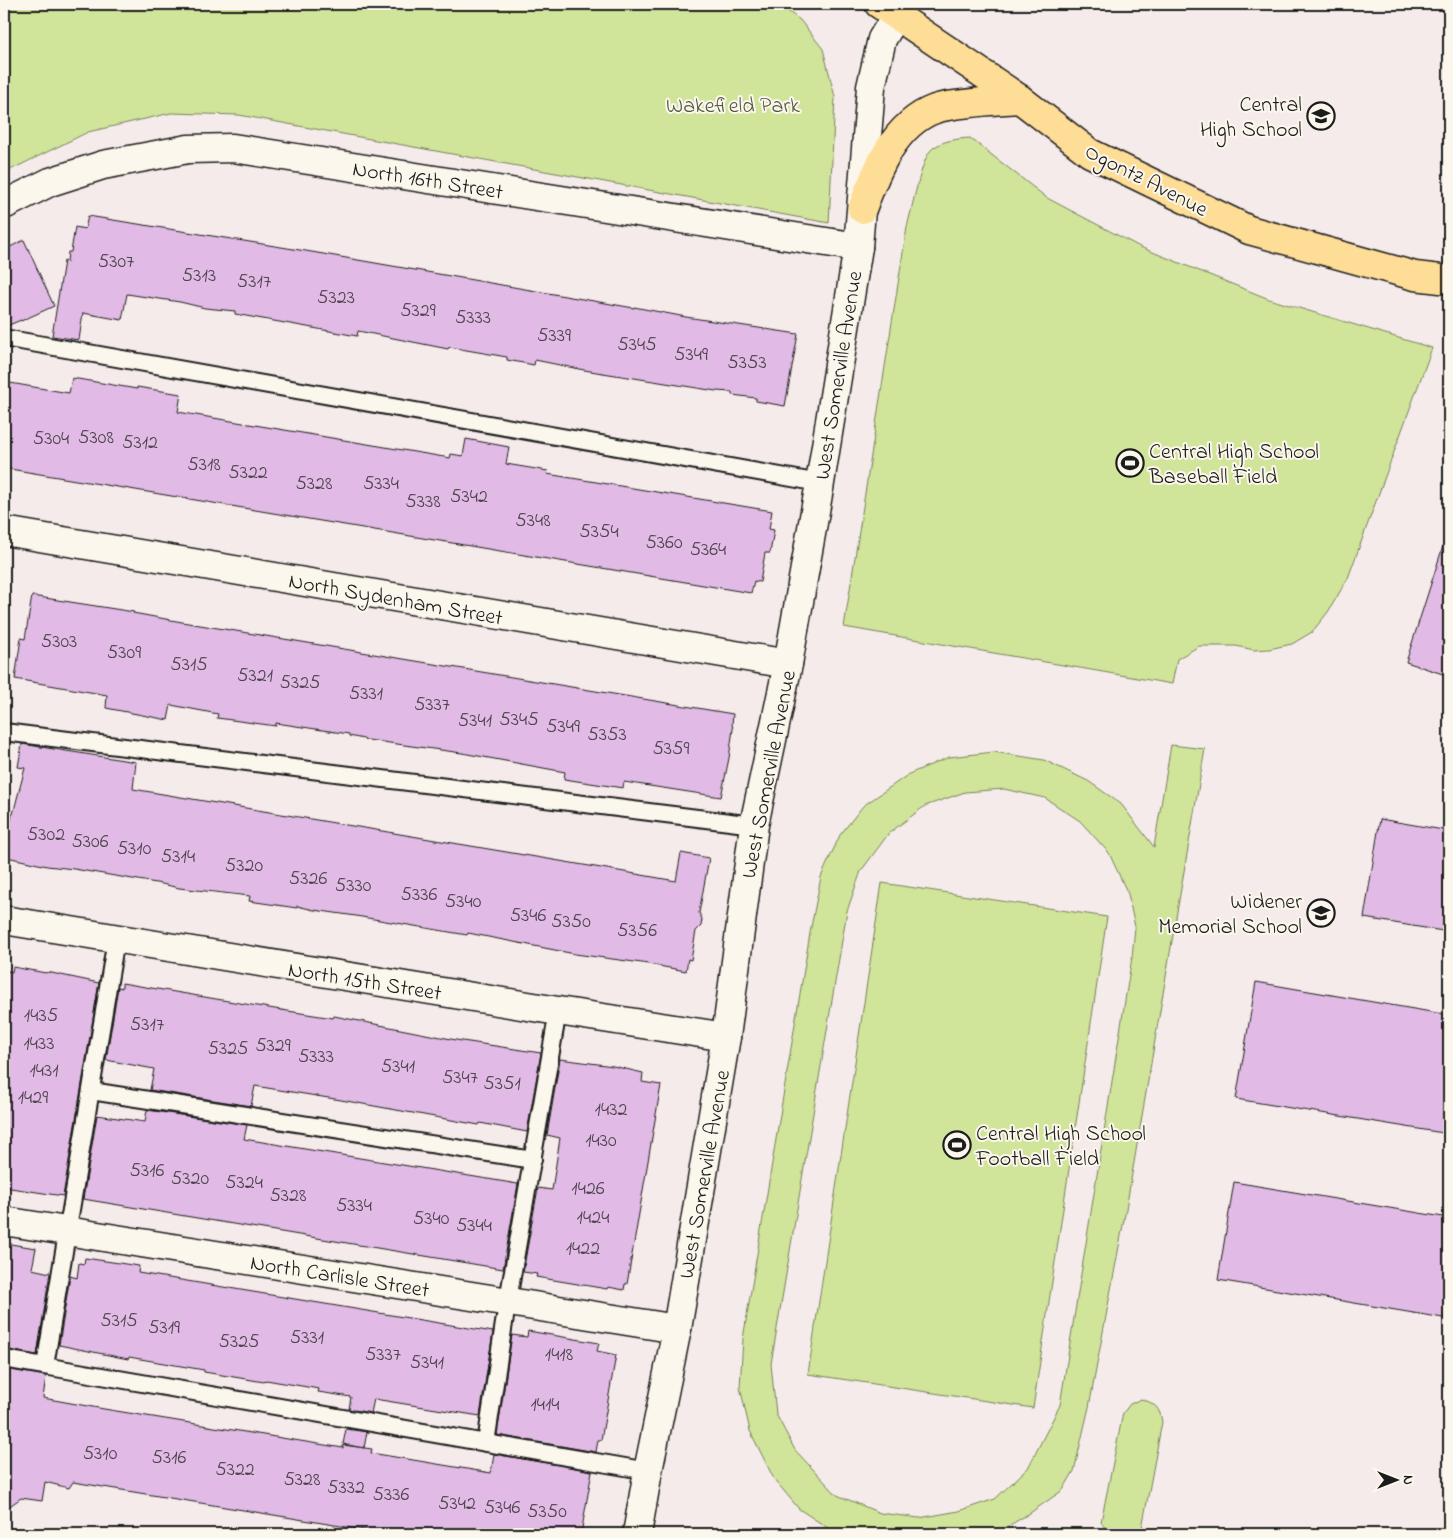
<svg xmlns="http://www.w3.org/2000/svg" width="1453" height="1538" viewBox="0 0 1453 1538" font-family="'Indie Flower',sans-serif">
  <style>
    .green { fill: #d0e59a; stroke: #76805b; fill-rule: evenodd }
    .building { fill: #e1bbe5; stroke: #1c1c1c }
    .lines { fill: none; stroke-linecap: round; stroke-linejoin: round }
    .lane-casing { stroke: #1c1c1c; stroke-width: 20 }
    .street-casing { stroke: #1c1c1c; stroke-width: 31 }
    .primary-casing { stroke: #1c1c1c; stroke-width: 31 }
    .lane { stroke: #fbf7ec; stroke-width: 16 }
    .street { stroke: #fbf7ec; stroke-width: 28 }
    .primary { stroke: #fedd96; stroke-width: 28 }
    .labels { text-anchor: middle; stroke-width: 4; stroke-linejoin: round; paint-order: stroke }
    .number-label { font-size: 20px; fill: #4d444e }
    .poi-label { font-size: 22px; fill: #1c1c1c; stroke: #fbf7ec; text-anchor: end }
    .park-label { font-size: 22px; fill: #525842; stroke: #fbf7ec }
    .street-label { font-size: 22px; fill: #1c1c1c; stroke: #fbf7ec }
  </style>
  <rect width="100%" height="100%" fill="#f6ebeb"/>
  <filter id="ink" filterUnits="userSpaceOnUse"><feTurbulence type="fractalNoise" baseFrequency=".02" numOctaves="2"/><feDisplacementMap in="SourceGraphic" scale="10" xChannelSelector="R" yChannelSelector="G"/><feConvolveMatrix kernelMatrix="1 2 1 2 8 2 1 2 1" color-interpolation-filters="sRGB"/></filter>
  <g filter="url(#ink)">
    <g class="green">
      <path d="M 4,4 L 778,4 L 800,20 L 823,49 L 835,97 L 829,223 L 239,115 L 171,113 L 88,132 L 4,173 Z"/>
      <path d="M 970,138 L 1047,198 L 1140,247 L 1269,299 L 1432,348 L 1348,578 L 1328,612 L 1312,632 L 1292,644 L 1269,649 L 1254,650 L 1236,646 L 1199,646 L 1177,659 L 1172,684 L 844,627 L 907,227 C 911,213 922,156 932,149 C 943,140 957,139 970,138 Z"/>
      <path d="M 1171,745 L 1205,749 L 1126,1209 L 1089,1407 L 1074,1471 L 1063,1490 L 1030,1513 L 995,1534 L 837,1534 L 799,1509 L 774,1479 L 750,1431 L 740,1387 L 743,1339 L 811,927 L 821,877 L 840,835 L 863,806 L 909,774 L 949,757 L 994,752 L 1044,760 L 1088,781 L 1121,804 L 1154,847 ZM 1004,789 L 1045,798 L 1080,821 L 1109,853 L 1128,894 L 1135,927 L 1132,957 L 1060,1405 L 1028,1468 L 995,1499 L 959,1511 L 919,1518 L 880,1513 L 837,1495 L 795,1450 L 776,1414 L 771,1364 L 847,911 L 861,871 L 889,833 L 925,806 L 965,792 Z"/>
      <path d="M 882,883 L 1107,917 L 1033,1408 L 808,1374 Z"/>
      <path d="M 1141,1399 C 1155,1403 1160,1408 1162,1422 L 1142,1528 L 1136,1534 L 1109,1534 L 1101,1522 L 1123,1413 L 1130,1404 Z"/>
    </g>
    <g class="building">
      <path d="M 88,216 L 306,251 L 634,308 L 634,307 L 686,317 L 798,334 L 785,406 L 756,401 L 756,398 L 732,395 L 732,392 L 716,391 L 584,370 L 535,360 L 534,365 L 507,360 L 507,357 L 449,347 L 448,349 L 358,331 L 357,336 L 235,314 L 235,311 L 205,308 L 180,302 L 127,294 L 122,320 L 83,313 L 79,340 L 52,336 L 64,261 L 67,262 L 68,252 L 71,252 L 75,227 L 85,229 Z"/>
      <path d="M 24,240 L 54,306 L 21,321 L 21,320 L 4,327 L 4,250 Z"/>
      <path d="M 72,378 L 137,389 L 137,387 L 181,394 L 178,412 L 450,458 L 451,454 L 463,456 L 466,439 L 509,447 L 506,464 L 548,471 L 547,474 L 596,482 L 772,511 L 769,529 L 774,530 L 770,553 L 765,553 L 760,582 L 754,581 L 751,593 L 4,468 L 4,382 L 69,393 Z"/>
      <path d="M 1444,543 L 1449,544 L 1449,676 L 1406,662 Z"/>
      <path d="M 32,596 L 134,612 L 133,613 L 182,622 L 733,714 L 732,724 L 733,729 L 729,758 L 721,797 L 624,782 L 623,788 L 564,779 L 565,772 L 462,753 L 368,740 L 349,736 L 349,734 L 276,723 L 276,726 L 217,718 L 218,714 L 171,705 L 168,720 L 106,708 L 107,695 L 15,679 L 21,638 L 25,639 Z"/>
      <path d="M 22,744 L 136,762 L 133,789 L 613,870 L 676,881 L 681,853 L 709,858 L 699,913 L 702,919 L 701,926 L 696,931 L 691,960 L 688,959 L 686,971 L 642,963 L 575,954 L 468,933 L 467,935 L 356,916 L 314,910 L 297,906 L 297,908 L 249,901 L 250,896 L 179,888 L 162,884 L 74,869 L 47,866 L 7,857 L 10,842 L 7,841 L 12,814 L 13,814 L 25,768 L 18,767 Z"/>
      <path d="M 1380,819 L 1449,831 L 1449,932 L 1364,918 Z"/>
      <path d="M 13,967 L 46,973 L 47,972 L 99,983 L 63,1196 L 4,1187 L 4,970 L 12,972 Z"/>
      <path d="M 1256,982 L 1449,1015 L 1449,1134 L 1236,1099 Z"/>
      <path d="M 122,983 L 275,1009 L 333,1018 L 334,1016 L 456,1040 L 541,1053 L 527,1132 L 480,1123 L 479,1125 L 341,1100 L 255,1086 L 251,1106 L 150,1090 L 154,1069 L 106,1060 L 118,987 L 122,988 Z"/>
      <path d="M 560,1059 L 613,1066 L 643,1073 L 642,1082 L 661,1085 L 627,1284 L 625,1284 L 624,1290 L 608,1287 L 607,1289 L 536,1277 L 537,1274 L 523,1272 L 538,1188 L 552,1190 L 560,1138 L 547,1135 Z"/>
      <path d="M 147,1110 L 247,1125 L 244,1139 L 518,1184 L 503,1269 L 83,1199 L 97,1115 L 145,1122 Z"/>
      <path d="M 1234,1182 L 1449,1218 L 1449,1319 L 1218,1280 Z"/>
      <path d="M 4,1243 L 36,1248 L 32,1269 L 50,1273 L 37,1355 L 4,1349 Z"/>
      <path d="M 85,1258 L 139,1266 L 138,1273 L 157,1276 L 493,1332 L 480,1416 L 374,1399 L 371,1413 L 349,1409 L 351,1397 L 318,1392 L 319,1389 L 266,1380 L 264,1382 L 204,1372 L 204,1370 L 129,1357 L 128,1359 L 59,1345 L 70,1276 L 77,1278 L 79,1263 L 84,1264 Z"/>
      <path d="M 528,1331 L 599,1343 L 597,1351 L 616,1355 L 601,1440 L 598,1440 L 596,1452 L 497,1435 L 512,1335 L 527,1337 Z"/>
      <path d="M 4,1369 L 46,1376 L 43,1398 L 104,1409 L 343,1448 L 343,1445 L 372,1449 L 371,1453 L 491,1473 L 494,1454 L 592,1471 L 581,1534 L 389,1534 L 73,1482 L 69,1488 L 45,1482 L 42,1501 L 21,1498 L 4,1510 Z"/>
      <path d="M 346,1429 L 367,1432 L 364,1448 L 343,1444 Z"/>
    </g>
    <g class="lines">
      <g class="lane-casing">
        <g id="lane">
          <path d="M 4,338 L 820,483"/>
          <path d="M 4,732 L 754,825"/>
          <path d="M 91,1091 L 533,1160"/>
          <path d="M 4,1359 L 648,1471"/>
          <path d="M 45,1366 L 116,939"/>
          <path d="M 486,1443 L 504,1323 L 558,1011"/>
        </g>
      </g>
      <g class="street-casing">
        <g id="street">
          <path d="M 4,205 L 50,182 L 103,165 L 188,149 L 233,148 L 858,247"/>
          <path d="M 4,531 L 788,664"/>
          <path d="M 4,920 L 558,1011 L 726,1037"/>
          <path d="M 4,1221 L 677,1329"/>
          <path d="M 637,1534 L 648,1471 L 677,1329 L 726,1037 L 754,825 L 788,664 L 820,483 L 858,247 L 871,87 L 882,39 L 896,16"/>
        </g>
      </g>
      <g class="primary-casing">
        <g id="primary">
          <path d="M 879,4 L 1020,99 L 1090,153 L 1249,230 L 1415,276 L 1449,280"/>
          <path d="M 862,209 C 876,171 894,124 935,109 C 941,107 948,106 954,105 C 976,102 998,100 1020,99"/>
        </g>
      </g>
      <use href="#lane" class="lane"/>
      <use href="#street" class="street"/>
      <use href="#primary" class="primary"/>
    </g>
  </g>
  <defs>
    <g id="school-ring" transform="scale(1.4375)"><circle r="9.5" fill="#fbf7ec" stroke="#1c1c1c" stroke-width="1.5"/><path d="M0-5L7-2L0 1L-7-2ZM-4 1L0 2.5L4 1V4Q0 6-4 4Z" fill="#1c1c1c"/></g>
    <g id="stadium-ring" transform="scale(1.4375)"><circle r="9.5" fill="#fbf7ec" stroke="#1c1c1c" stroke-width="1.5"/><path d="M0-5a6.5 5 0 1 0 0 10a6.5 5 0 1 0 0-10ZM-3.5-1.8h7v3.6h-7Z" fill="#1c1c1c"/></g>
  </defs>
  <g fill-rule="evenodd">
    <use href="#school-ring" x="1321" y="116"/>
    <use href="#stadium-ring" x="1130" y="463"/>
    <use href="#school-ring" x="1321" y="913"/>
    <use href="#stadium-ring" x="957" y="1145"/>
  </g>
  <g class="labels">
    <g class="number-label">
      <text x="116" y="267">5307</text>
      <text x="199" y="281">5313</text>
      <text x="254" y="287">5317</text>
      <text x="336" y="303">5323</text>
      <text x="418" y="316">5329</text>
      <text x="473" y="323">5333</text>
      <text x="554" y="341">5339</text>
      <text x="637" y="350">5345</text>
      <text x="691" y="360">5349</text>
      <text x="747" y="368">5353</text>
      <text x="96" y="443">5308</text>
      <text x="51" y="444">5304</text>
      <text x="140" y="448">5312</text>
      <text x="204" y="470">5318</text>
      <text x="248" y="478">5322</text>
      <text x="314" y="489">5328</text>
      <text x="381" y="489">5334</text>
      <text x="469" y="502">5342</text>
      <text x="423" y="507">5338</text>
      <text x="533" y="526">5348</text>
      <text x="599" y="537">5354</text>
      <text x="664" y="548">5360</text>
      <text x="708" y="555">5364</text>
      <text x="59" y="647">5303</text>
      <text x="124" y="658">5309</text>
      <text x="189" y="670">5315</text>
      <text x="255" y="681">5321</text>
      <text x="300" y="688">5325</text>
      <text x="366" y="699">5331</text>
      <text x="432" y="710">5337</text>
      <text x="519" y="725">5345</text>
      <text x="475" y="726">5341</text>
      <text x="563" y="732">5349</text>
      <text x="607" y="740">5353</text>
      <text x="671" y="754">5359</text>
      <text x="46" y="840">5302</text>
      <text x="90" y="847">5306</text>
      <text x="134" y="854">5310</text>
      <text x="178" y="862">5314</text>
      <text x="244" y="871">5320</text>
      <text x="308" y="884">5326</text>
      <text x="353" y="891">5330</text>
      <text x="419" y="900">5336</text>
      <text x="463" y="907">5340</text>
      <text x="528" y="921">5346</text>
      <text x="571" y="927">5350</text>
      <text x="637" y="936">5356</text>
      <text x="41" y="1021">1435</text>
      <text x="147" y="1030">5317</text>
      <text x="39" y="1049">1433</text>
      <text x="273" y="1051">5329</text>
      <text x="228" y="1054">5325</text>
      <text x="316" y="1062">5333</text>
      <text x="398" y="1072">5341</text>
      <text x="44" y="1076">1431</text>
      <text x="460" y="1083">5347</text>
      <text x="502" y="1089">5351</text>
      <text x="33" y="1103">1429</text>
      <text x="611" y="1115">1432</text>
      <text x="601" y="1146">1430</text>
      <text x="147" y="1176">5316</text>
      <text x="190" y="1184">5320</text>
      <text x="244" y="1188">5324</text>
      <text x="588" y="1194">1426</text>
      <text x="288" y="1201">5328</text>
      <text x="354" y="1211">5334</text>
      <text x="593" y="1223">1424</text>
      <text x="431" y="1224">5340</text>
      <text x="474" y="1231">5344</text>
      <text x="583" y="1254">1422</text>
      <text x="119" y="1326">5315</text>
      <text x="164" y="1333">5319</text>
      <text x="307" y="1343">5331</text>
      <text x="239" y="1347">5325</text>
      <text x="383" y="1360">5337</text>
      <text x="559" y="1360">1418</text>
      <text x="427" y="1368">5341</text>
      <text x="545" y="1410">1414</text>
      <text x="100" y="1459">5310</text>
      <text x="169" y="1463">5316</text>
      <text x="235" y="1475">5322</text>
      <text x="302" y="1485">5328</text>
      <text x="346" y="1493">5332</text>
      <text x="391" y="1500">5336</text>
      <text x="457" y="1509">5342</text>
      <text x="502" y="1513">5346</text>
      <text x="547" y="1517">5350</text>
    </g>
    <g class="poi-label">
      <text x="1302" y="111">Central<tspan x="1302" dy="25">High School</tspan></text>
      <text x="1149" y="458" text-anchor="start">Central High School<tspan x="1149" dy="25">Baseball Field</tspan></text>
      <text x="1302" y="908">Widener<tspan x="1302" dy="25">Memorial School</tspan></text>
      <text x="976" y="1140" text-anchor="start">Central High School<tspan x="976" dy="25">Football Field</tspan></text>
    </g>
    <g class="park-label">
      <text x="733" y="112">Wakefield Park</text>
    </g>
    <g class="street-label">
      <text transform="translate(428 179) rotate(9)" y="8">North 16th Street</text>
      <text transform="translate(1147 179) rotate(27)" y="8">Ogontz Avenue</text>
      <text transform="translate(837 375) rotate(-81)" y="8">West Somerville Avenue</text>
      <text transform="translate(396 598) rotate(10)" y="8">North Sydenham Street</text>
      <text transform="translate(767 774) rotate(-79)" y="8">West Somerville Avenue</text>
      <text transform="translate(365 980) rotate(9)" y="8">North 15th Street</text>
      <text transform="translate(703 1174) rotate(-80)" y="8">West Somerville Avenue</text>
      <text transform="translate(340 1275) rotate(9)" y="8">North Carlisle Street</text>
    </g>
  </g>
  <rect width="1453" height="1538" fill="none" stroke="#fbf7ec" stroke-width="20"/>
  <rect x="10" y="10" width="1433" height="1518" fill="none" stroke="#1c1c1c" stroke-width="2" filter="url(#ink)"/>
  <g transform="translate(1396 1480) rotate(90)" stroke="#fbf7ec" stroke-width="4" paint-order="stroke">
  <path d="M0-4L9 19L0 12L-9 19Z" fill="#1c1c1c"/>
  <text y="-8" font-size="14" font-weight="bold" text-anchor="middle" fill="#1c1c1c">N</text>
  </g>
</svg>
